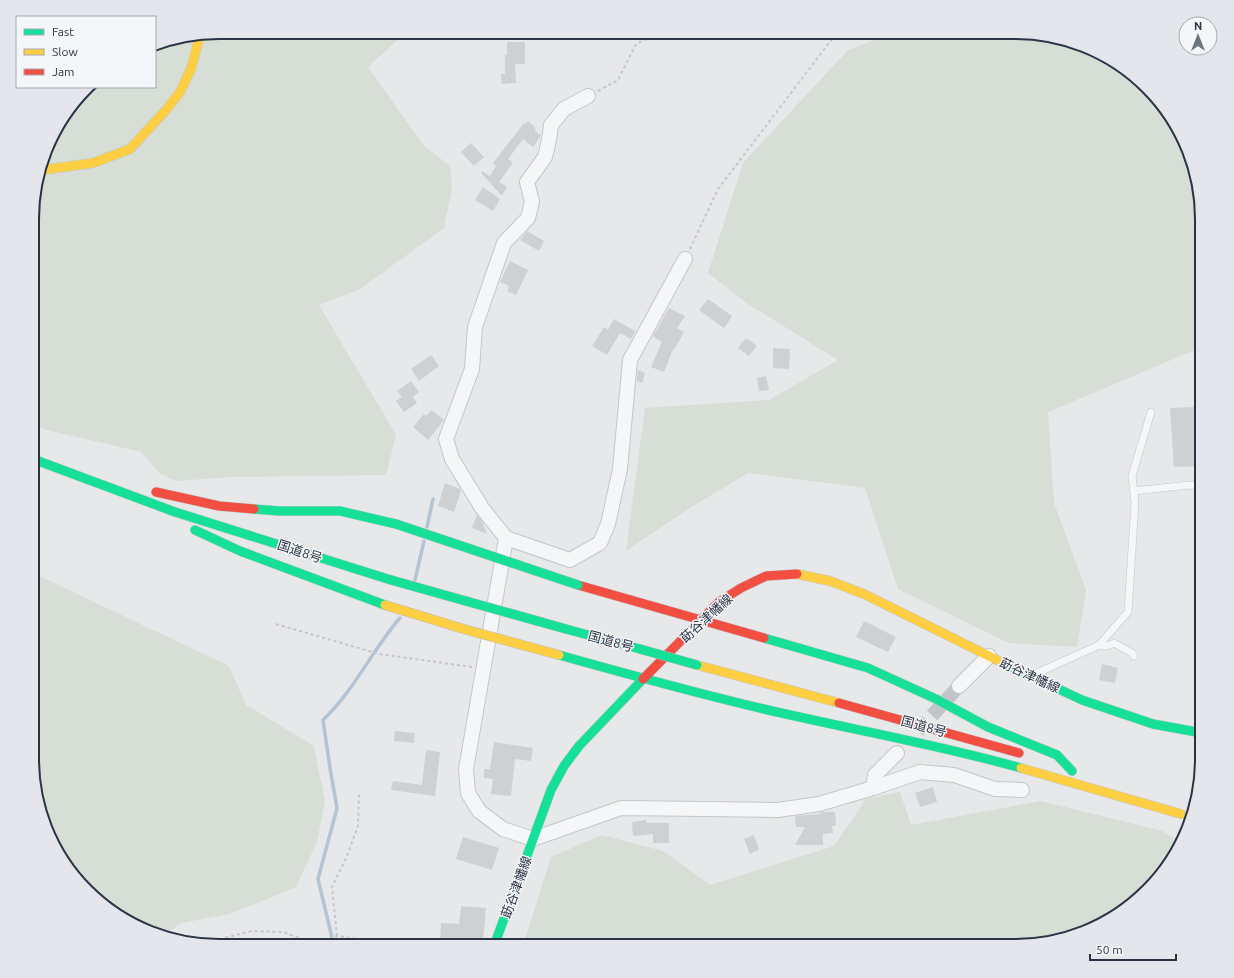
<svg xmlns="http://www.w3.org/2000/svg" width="1234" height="978" viewBox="0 0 1234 978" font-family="Ubuntu,'Noto Sans JP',sans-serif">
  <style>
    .green { fill: #d6ded6 }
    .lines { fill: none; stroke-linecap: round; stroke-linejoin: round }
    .stream { stroke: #b4c4d5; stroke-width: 3.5 }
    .building { fill: #ced0d3 }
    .street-tunnel { stroke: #c1c4c9; stroke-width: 14; stroke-dasharray: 14 7; stroke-linecap: butt }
    .lane-casing { stroke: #c4c6c8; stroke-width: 8 }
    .street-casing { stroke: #c4c6c8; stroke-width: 16 }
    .fast-casing { stroke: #c4c6c8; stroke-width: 10 }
    .slow-casing { stroke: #c4c6c8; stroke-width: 10 }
    .jam-casing { stroke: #c4c6c8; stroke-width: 10 }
    .path { stroke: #c5c6ca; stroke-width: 2; stroke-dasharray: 3 3; stroke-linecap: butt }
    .lane { stroke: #f5f6f7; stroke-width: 7 }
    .street { stroke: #f5f6f7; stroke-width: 14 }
    .fast { stroke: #16e098; stroke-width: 9 }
    .slow { stroke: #ffcf43; stroke-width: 9 }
    .jam { stroke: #f24e42; stroke-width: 9 }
    .fast-bridge-casing { stroke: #b8bbbf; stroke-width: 10; stroke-linecap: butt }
    .slow-bridge-casing { stroke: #b8bbbf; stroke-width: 10; stroke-linecap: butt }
    .fast-bridge { stroke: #16e098; stroke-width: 9 }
    .slow-bridge { stroke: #ffcf43; stroke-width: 9 }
    .labels { text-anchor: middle; stroke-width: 3; stroke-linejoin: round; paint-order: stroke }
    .street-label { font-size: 13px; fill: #2b3445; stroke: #f4f6f9 }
    .rim { fill: none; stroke: #2b3445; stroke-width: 2 }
  </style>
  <rect width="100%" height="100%" fill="#e6e8ea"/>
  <g class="green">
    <path d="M 219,32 L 406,32 L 368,67 L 423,145 L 450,166 L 452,188 L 444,228 L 360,289 L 319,305 L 396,435 L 386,475 L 232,477 L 176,481 L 159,473 L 141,452 L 51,431 L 33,425 L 34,194 L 57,126 L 89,87 L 155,87 L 155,44 L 159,42 Z"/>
    <path d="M 482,32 L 561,32 L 532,39 L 497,37 Z"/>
    <path d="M 896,32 L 1027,32 L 1087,46 L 1138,79 L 1183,137 L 1202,219 L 1202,347 L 1048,412 L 1054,503 L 1086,590 L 1077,647 L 1009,643 L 898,589 L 865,488 L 748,473 L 688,509 L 626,551 L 645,408 L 769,400 L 838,360 L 745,302 L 708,273 L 743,163 L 848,50 Z"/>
    <path d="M 33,573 L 229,666 L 246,705 L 314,746 L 325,802 L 317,842 L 296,887 L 230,914 L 181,923 L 164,936 L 148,932 L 96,899 L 51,842 L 32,771 Z"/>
    <path d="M 900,792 L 911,825 L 1041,801 L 1162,831 L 1181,841 L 1155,882 L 1087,932 L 1015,946 L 523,946 L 551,857 L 602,835 L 663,851 L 710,885 L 834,846 L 866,799 Z"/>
  </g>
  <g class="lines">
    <g class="stream">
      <path d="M 427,527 L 433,499"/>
      <path d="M 415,580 L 424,541"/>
      <path d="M 334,946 L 318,879 L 337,808 L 330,768 L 323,720 C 354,691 372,650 400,618"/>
    </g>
  </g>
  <g class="building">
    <path d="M 507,42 L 525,42 L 525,64 L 515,64 L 516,83 L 502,84 L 501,74 L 505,74 L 505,55 L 507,55 Z"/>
    <path d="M 528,121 L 536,128 L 534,130 L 541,136 L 533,147 L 523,139 L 508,159 L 513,163 L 499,182 L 507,187 L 502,196 L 481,173 L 482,171 L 490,176 L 496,166 L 493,163 L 524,123 L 526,124 Z"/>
    <path d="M 471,143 L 484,157 L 474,166 L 461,152 Z"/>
    <path d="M 483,187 L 500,199 L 493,211 L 475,200 Z"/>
    <path d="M 527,231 L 544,241 L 539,251 L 520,240 Z"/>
    <path d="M 510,261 L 528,270 L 516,295 L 507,291 L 509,286 L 500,282 Z"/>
    <path d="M 708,299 L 732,316 L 724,328 L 699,310 Z"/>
    <path d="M 669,308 L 685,316 L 677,328 L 684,332 L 674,350 L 673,349 L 664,372 L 651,367 L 662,342 L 653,336 Z"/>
    <path d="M 614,319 L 635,331 L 631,339 L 620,333 L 607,355 L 592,346 L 604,327 L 608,330 Z"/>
    <path d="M 746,338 L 757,346 L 749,356 L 738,348 Z"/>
    <path d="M 773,348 L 790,349 L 789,369 L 773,368 Z"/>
    <path d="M 431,355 L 439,366 L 419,381 L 411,369 Z"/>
    <path d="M 638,370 L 645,373 L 642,383 L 637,381 Z"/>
    <path d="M 766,376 L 769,390 L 759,391 L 757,378 Z"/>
    <path d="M 411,381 L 419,392 L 413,397 L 417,403 L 404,412 L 396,401 L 402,397 L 397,391 Z"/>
    <path d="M 1197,407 L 1201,466 L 1174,467 L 1170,408 Z"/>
    <path d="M 431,410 L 444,420 L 428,440 L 413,427 L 424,414 L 426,416 Z"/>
    <path d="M 445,483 L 460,489 L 461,491 L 454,512 L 438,506 Z"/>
    <path d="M 477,515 L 482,521 L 487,534 L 472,528 Z"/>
    <path d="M 864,621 L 896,637 L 888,652 L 856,637 Z"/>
    <path d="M 1102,664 L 1118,668 L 1115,683 L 1099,680 Z"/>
    <path d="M 395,731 L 415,733 L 414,743 L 394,741 Z"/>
    <path d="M 494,742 L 533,748 L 531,761 L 515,759 L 511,796 L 491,794 L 493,779 L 484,778 L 484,769 L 490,769 Z"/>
    <path d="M 426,750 L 440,752 L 435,796 L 391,790 L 393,781 L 422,785 Z"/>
    <path d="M 933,787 L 937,802 L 920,807 L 915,793 Z"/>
    <path d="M 821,812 L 835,812 L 836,825 L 832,826 L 833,833 L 823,834 L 823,845 L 795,845 L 805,827 L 796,827 L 795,816 L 820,814 Z"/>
    <path d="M 646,820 L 647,823 L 669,823 L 669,843 L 653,843 L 653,834 L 633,836 L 632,822 Z"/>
    <path d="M 754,835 L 759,850 L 750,854 L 744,839 Z"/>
    <path d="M 463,837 L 499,848 L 492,870 L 456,859 Z"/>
    <path d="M 461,906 L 486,908 L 483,940 L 461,939 L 461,942 L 440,941 L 441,923 L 459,924 Z"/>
  </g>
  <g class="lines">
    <path class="street-tunnel" d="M 918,731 L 959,686"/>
    <g class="lane-casing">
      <g id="lane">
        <path d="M 1134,491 L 1189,485 L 1202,486"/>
        <path d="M 1099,645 L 1107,646 L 1114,643 L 1132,653 L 1134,656"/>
        <path d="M 1035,674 L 1099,645 L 1128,612 L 1135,502 L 1132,476 L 1151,412"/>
      </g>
    </g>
    <g class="street-casing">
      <g id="street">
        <path d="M 588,96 L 564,109 L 551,125 L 549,140 L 545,157 L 527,182 L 532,202 L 528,218 L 504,243 L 475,327 L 472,369 L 446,439 L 452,459 L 482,508 L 506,538 L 466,769 L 468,793 L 479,811 L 503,829 L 533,839 L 621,808 L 778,810 L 819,804 L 873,788 L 920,772 L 954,775 L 995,789 L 1022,790"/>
        <path d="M 506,538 L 570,560 L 600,543 L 608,524 L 620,469 L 630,360 L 685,259"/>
        <path d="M 959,686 L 989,656"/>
        <path d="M 873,788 L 875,775 L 897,753"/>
      </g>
    </g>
    <g class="fast-casing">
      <g id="fast">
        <path d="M 33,459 L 175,512 L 391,580"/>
        <path d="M 254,509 L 279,511 L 340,511 L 396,524"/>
        <path d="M 195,530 L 240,551 L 385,605"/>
        <path d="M 566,629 L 640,649"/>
        <path d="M 764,638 L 868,668 L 936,699 L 988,727 L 1057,755 L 1072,771"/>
        <path d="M 559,655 C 627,674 695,693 764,709 C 849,729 936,744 1021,768"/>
        <path d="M 1001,662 L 1082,700 L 1153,724 L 1202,733"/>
        <path d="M 494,946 L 551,790 L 564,766 L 579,746 L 643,679"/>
      </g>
    </g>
    <g class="slow-casing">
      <g id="slow">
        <path d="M 42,170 L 93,163 L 130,149 L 166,110 L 180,92 L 191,69 L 200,35"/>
        <path d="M 797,574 L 830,581 L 864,594 L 1001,662"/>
        <path d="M 697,665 L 839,703"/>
        <path d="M 1021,768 L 1181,814"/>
      </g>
    </g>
    <g class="jam-casing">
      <g id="jam">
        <path d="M 156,492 L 219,506 L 254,509"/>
        <path d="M 578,585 L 764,638"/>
        <path d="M 643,679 L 719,602 L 741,588 L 766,576 L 797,574"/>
        <path d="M 839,703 L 1019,753"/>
      </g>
    </g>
    <g class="path">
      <path d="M 598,91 L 618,80 L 636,44 L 661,32"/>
      <path d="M 690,249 L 718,189 L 835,35 L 839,32"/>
      <path d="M 276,624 L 379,654 L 472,667"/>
      <path d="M 337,936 L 332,887 L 347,856 L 358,826 L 359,794"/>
      <path d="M 217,946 L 224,938 L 252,931 L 283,932 L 315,944 L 337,936 L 407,946"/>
    </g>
    <use href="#lane" class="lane"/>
    <use href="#street" class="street"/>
    <use href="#fast" class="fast"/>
    <use href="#slow" class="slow"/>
    <use href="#jam" class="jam"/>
    <g class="fast-bridge-casing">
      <g id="fast-bridge">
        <path d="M 396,524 L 578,585"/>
        <path d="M 391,580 L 566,629"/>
        <path d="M 640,649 L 697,665"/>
      </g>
    </g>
    <g class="slow-bridge-casing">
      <path id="slow-bridge" d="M 385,605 L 467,630 L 559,655"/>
    </g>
    <use href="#fast-bridge" class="fast-bridge"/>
    <use href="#slow-bridge" class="slow-bridge"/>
  </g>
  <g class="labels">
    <g class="street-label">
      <text transform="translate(300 551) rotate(18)" y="5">国道8号</text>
      <text transform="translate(706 618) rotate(-42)" y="5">莇谷津幡線</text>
      <text transform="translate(611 641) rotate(15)" y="5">国道8号</text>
      <text transform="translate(1030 675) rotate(25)" y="5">莇谷津幡線</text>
      <text transform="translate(924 726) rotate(15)" y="5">国道8号</text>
      <text transform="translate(516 887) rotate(-70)" y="5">莇谷津幡線</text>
    </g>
  </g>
  <path d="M0 0H1234V978H0ZM219 39H1015A180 180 0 0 1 1195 219V759A180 180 0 0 1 1015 939H219A180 180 0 0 1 39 759V219A180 180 0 0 1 219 39Z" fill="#e4e6eb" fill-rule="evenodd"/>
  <path class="rim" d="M219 39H1015A180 180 0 0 1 1195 219V759A180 180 0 0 1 1015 939H219A180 180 0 0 1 39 759V219A180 180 0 0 1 219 39Z"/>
  <rect x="16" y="16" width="140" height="72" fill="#f4f6f9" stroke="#a4a8b1"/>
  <rect x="24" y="29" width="20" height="6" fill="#16e098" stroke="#a4a8b1"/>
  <text x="52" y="36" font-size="12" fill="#2b3445">Fast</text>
  <rect x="24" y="49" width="20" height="6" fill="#ffcf43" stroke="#a4a8b1"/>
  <text x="52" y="56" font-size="12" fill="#2b3445">Slow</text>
  <rect x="24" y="69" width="20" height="6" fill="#f24e42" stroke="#a4a8b1"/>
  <text x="52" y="76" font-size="12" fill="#2b3445">Jam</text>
  <g transform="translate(1198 36)"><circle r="19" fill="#f4f6f9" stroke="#a4a8b1"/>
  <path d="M0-3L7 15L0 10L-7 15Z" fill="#6c737f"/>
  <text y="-6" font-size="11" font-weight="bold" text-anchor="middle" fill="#2b3445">N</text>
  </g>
  <path d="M1090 954v6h86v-6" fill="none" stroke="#2b3445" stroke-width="2"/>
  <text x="1096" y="954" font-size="12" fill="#2b3445" stroke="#f4f6f9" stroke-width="3" paint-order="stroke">50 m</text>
</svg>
